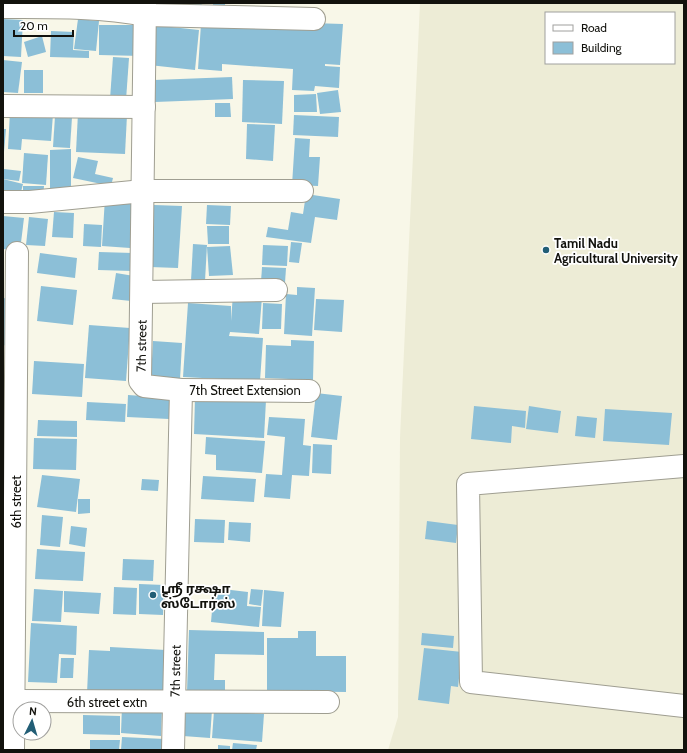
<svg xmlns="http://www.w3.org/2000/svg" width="687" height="753" viewBox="0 0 687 753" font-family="Cabin,'Noto Sans Tamil',sans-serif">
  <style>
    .built { fill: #edecd6; fill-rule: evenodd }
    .building { fill: #8cbfd7 }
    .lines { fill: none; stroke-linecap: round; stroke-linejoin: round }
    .minor-casing { stroke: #9f9e91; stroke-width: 24 }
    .minor { stroke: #fff; stroke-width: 22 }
    .poi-dot { fill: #225e76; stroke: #fff; stroke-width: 1.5 }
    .labels { text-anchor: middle; stroke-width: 3.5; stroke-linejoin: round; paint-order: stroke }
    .poi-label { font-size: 13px; font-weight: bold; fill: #12120d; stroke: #fff; text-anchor: start }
    .street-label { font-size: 13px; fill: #12120d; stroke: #fff }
  </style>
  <rect width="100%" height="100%" fill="#f8f7e8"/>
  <path class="built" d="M 420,3 L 684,3 L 684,750 L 388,750 L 398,717 L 400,438 ZM 546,13 L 674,13 L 674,63 L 546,63 Z"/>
  <g class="building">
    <path d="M 148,3 L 202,3 L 200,13 Z"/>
    <rect x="213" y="3" width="12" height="4"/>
    <path d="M 3,19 L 23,20 L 21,57 L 3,56 Z"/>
    <path d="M 78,19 L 99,21 L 96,51 L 74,49 Z"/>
    <path d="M 280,22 L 343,24 L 340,65 L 325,64 L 325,66 L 340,67 L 339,88 L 315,86 L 314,91 L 292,90 L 293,69 L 222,64 L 222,71 L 198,69 L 201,24 L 279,30 Z"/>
    <path d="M 99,25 L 142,25 L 142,56 L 99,55 Z"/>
    <path d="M 153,25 L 199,30 L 195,70 L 149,65 Z"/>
    <path d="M 51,31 L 74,32 L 73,50 L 89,51 L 89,58 L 50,57 Z"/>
    <path d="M 42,36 L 46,52 L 28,57 L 24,42 Z"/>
    <path d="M 113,57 L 129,58 L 126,100 L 110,99 Z"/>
    <path d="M 3,60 L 22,62 L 18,93 L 3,92 Z"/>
    <rect x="24" y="70" width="19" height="23"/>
    <path d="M 232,77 L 233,99 L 155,102 L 154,80 Z"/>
    <path d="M 243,80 L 284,81 L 282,124 L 242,122 Z"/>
    <path d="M 338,90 L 341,112 L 320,114 L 317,93 Z"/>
    <path d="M 316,94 L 317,112 L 294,112 L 294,95 Z"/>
    <path d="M 215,103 L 230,103 L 231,117 L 215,117 Z"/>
    <path d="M 10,111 L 53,114 L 51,141 L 22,139 L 21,150 L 8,149 Z"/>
    <path d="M 78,113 L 127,115 L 125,154 L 76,152 Z"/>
    <path d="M 294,115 L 339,117 L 338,137 L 293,135 Z"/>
    <path d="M 55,116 L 72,117 L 70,148 L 53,147 Z"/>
    <path d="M 247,124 L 275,125 L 273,161 L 246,159 Z"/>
    <path d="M 3,129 L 6,129 L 4,152 L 3,152 Z"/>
    <path d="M 295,138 L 310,139 L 309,157 L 320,157 L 318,186 L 292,185 Z"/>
    <path d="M 71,149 L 71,192 L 50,192 L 50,150 Z"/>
    <path d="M 24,153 L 48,155 L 46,185 L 22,183 Z"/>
    <path d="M 78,157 L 98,161 L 95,174 L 113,178 L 111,186 L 73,178 Z"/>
    <path d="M 4,169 L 21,171 L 19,181 L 3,179 Z"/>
    <path d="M 3,179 L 23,184 L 20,196 L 3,192 Z"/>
    <path d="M 23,186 L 44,186 L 43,198 L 23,197 Z"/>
    <path d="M 306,194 L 340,199 L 337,220 L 315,217 L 311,243 L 266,237 L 268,227 L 288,230 L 291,212 L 303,214 Z"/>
    <path d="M 105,198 L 133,200 L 130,248 L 102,246 Z"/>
    <path d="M 154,205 L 182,206 L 178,268 L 150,267 Z"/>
    <path d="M 207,205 L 231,206 L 230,225 L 206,224 Z"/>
    <path d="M 54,212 L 74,213 L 73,238 L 52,237 Z"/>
    <path d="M 3,216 L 24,218 L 20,251 L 3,249 Z"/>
    <path d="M 29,217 L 48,219 L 45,246 L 26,245 Z"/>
    <path d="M 84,224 L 102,225 L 101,247 L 83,246 Z"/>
    <path d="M 207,226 L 229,226 L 229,244 L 208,244 Z"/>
    <path d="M 291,242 L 302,243 L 299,263 L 289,262 Z"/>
    <path d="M 193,244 L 207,245 L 205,281 L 191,281 Z"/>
    <path d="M 263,245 L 288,246 L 287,266 L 262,265 Z"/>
    <path d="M 230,246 L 233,275 L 209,276 L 207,247 Z"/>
    <path d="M 99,252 L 133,253 L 132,271 L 98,270 Z"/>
    <path d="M 40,253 L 77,258 L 75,278 L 37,273 Z"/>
    <path d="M 262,267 L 286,268 L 285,283 L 261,282 Z"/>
    <path d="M 116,273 L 134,276 L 131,301 L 112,299 Z"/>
    <path d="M 41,286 L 77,290 L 73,325 L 37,321 Z"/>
    <path d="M 297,287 L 315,288 L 312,336 L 284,334 L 286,294 L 297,295 Z"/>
    <path d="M 233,294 L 262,297 L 259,334 L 230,332 L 229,336 L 263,338 L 260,381 L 183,377 L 188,303 L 231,306 L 231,321 Z"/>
    <path d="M 3,298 L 12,299 L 8,346 L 3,345 Z"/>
    <path d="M 316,299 L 344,300 L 342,332 L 314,330 Z"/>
    <path d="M 263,303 L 282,304 L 281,329 L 262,329 Z"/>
    <path d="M 89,325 L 130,328 L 126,381 L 85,378 Z"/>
    <path d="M 291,340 L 314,341 L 313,380 L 265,378 L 266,345 L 291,346 Z"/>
    <path d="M 153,341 L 182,343 L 180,380 L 151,378 Z"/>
    <path d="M 34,361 L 84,364 L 82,397 L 32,394 Z"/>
    <path d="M 316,393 L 342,396 L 337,440 L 311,437 Z"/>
    <path d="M 128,395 L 171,398 L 169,419 L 127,417 Z"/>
    <path d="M 195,397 L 266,400 L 264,438 L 194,434 Z"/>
    <path d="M 87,402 L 126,404 L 125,422 L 86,420 Z"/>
    <path d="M 474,406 L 526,411 L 525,428 L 512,426 L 511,443 L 471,439 Z"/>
    <path d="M 529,406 L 561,411 L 558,433 L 526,429 Z"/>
    <path d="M 605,409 L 672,413 L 669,445 L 603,441 Z"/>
    <path d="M 577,416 L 597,418 L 595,438 L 575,436 Z"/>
    <path d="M 269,417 L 305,419 L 303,445 L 311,446 L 309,476 L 292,475 L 290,499 L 264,497 L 266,474 L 282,475 L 285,437 L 267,435 Z"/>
    <path d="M 38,420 L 77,421 L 77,437 L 37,436 Z"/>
    <path d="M 206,437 L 265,441 L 262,473 L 216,470 L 216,455 L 205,454 Z"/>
    <path d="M 34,438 L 77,439 L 76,470 L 33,469 Z"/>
    <path d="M 313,444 L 332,445 L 331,474 L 312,473 Z"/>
    <path d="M 3,448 L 8,449 L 7,471 L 3,471 Z"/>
    <path d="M 3,475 L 10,475 L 9,512 L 3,512 Z"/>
    <path d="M 42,475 L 80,479 L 76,512 L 37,507 Z"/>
    <path d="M 203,476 L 256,479 L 254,502 L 201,499 Z"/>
    <path d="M 142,479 L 159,480 L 158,491 L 141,490 Z"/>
    <path d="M 78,499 L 90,499 L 90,513 L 78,514 Z"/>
    <path d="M 42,515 L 63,517 L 60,547 L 40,545 Z"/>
    <path d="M 195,519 L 225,520 L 224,543 L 194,542 Z"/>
    <path d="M 427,521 L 458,525 L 456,543 L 425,539 Z"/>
    <path d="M 229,522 L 251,523 L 250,542 L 228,540 Z"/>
    <path d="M 71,526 L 87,528 L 85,547 L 69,544 Z"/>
    <path d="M 37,549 L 85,552 L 83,581 L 35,579 Z"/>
    <path d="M 123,559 L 154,560 L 153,581 L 122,580 Z"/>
    <path d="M 139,584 L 164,585 L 163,615 L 139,614 Z"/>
    <path d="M 114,587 L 137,588 L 136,615 L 113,614 Z"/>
    <path d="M 214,588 L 248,592 L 247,606 L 261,607 L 259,627 L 211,622 Z"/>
    <path d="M 34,589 L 63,591 L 61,622 L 32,621 Z"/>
    <path d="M 251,589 L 263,590 L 261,606 L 249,604 Z"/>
    <path d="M 264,590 L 284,592 L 281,627 L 262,626 Z"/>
    <path d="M 64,591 L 101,593 L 99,614 L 64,612 Z"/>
    <path d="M 31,623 L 77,626 L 76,655 L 59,654 L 57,683 L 28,682 Z"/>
    <path d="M 189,630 L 264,632 L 264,655 L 215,654 L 214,680 L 225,680 L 225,693 L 187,692 Z"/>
    <path d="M 298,631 L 316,631 L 316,656 L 346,656 L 346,692 L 267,691 L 267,638 L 298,638 Z"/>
    <path d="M 422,633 L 454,636 L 453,648 L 421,645 Z"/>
    <path d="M 110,647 L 166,650 L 163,697 L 87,693 L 89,650 L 110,651 Z"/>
    <path d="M 424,648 L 462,652 L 458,687 L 451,686 L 449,704 L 418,700 Z"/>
    <path d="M 61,658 L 74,658 L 73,678 L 60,678 Z"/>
    <path d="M 122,706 L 162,708 L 161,736 L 121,733 Z"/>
    <path d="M 186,708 L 212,710 L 210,738 L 183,736 Z"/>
    <path d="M 214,711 L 264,714 L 262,742 L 212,738 Z"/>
    <path d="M 83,715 L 120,716 L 120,735 L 83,734 Z"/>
    <path d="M 122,737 L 165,739 L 164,750 L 121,750 Z"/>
    <path d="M 90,740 L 120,740 L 119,750 L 90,750 Z"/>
    <path d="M 233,743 L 257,745 L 256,750 L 232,750 Z"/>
    <path d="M 218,745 L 230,746 L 230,750 L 218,750 Z"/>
  </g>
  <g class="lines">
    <g class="minor-casing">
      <g id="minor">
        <path d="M 145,3 L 140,381 L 144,386 L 181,390 L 173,750"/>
        <path d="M 3,7 C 51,7 99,6 146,15 L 314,19"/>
        <path d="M 3,106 L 144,107"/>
        <path d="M 3,202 L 30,202 L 143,191 L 302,191"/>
        <path d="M 142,292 L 276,290"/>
        <path d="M 181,390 L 309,391"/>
        <path d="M 684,466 L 468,484 L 471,682 L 684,706"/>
        <path d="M 15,701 L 328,702"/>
        <path d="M 13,750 L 17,253"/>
      </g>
    </g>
    <use href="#minor" class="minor"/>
  </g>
  <g class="poi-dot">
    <circle cx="546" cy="250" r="4"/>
    <circle cx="153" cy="595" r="4"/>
  </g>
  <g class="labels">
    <g class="poi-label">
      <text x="554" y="248">Tamil Nadu<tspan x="554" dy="15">Agricultural University</tspan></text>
      <text x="161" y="593">ஶ்ரீ ரக்ஷா<tspan x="161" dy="15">ஸ்டோர்ஸ்</tspan></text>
    </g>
    <g class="street-label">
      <text transform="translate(141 346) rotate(-89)" y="5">7th street</text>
      <text x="245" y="395">7th Street Extension</text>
      <text transform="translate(16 502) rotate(-90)" y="5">6th street</text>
      <text transform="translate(175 671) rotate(-89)" y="5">7th street</text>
      <text x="107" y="707">6th street extn</text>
    </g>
  </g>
  <rect width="687" height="753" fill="none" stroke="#12120d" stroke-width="8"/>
  <rect x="545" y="12" width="130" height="52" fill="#ffffff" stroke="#a0a09e"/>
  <rect x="553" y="25" width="20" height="6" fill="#ffffff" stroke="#a0a09e"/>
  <text x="581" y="32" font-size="12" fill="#12120d">Road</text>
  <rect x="553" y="42" width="20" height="12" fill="#8cbfd7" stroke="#a0a09e"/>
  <text x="581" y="52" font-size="12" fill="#12120d">Building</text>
  <g transform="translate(32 721) rotate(5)"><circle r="19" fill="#ffffff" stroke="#a0a09e"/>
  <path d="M0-3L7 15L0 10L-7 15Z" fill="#225e76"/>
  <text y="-6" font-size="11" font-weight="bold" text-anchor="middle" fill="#12120d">N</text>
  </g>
  <path d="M14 30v6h59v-6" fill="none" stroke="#12120d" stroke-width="2"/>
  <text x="20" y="30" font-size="12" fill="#12120d" stroke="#ffffff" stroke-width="3" paint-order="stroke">20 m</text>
</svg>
